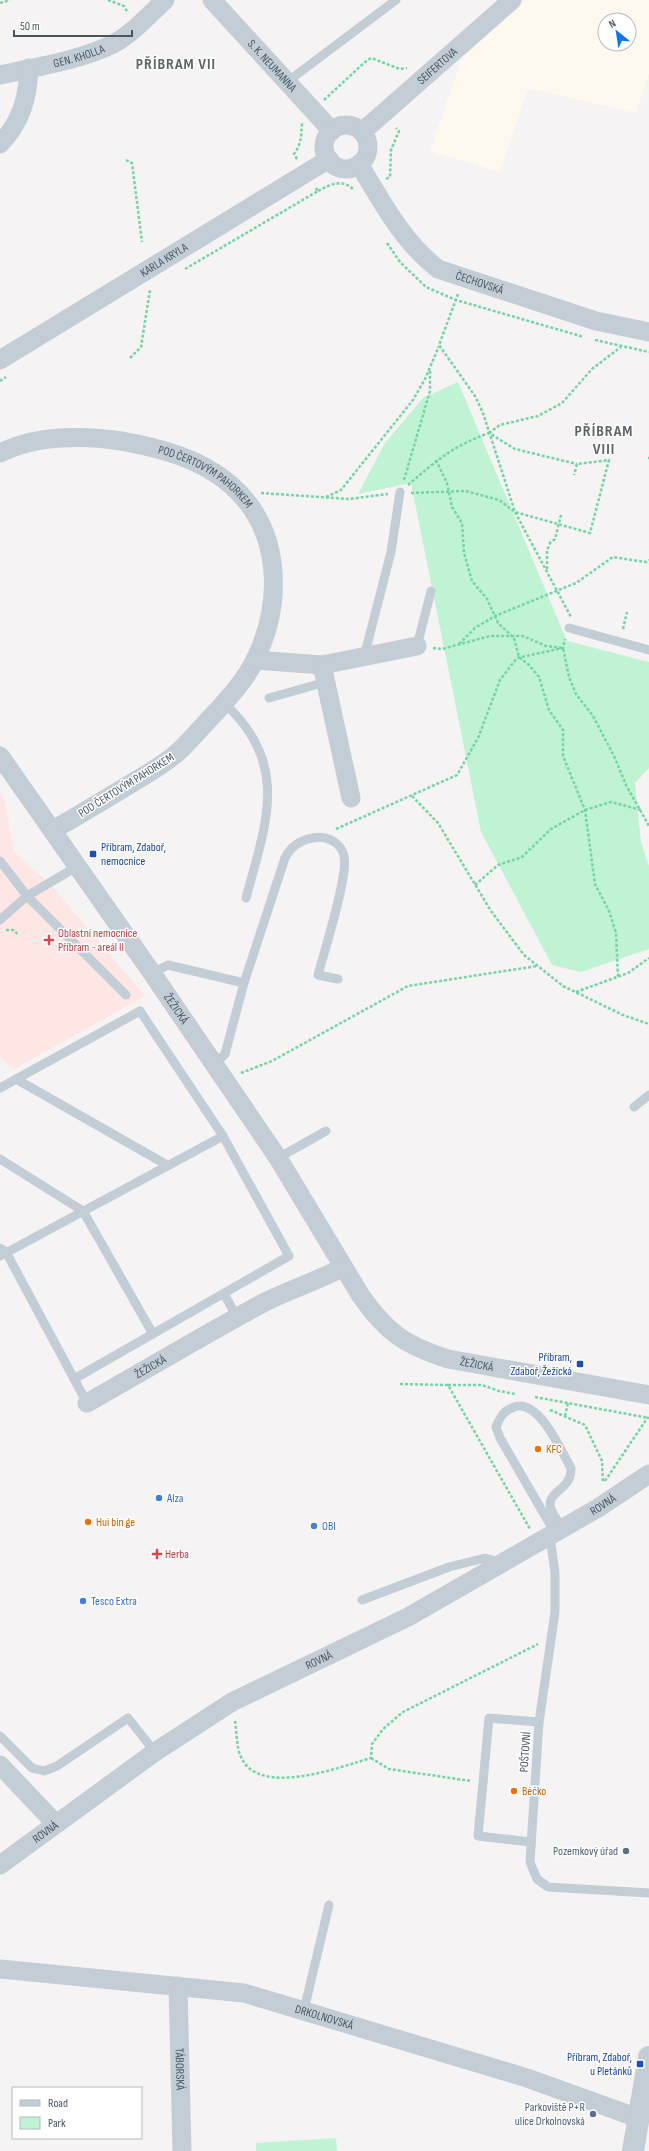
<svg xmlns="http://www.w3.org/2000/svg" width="649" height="2151" viewBox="0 0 649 2151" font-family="'Sofia Sans Condensed',sans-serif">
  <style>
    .commercial { fill: #fef9ee; fill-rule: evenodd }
    .medical { fill: #fde6e4 }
    .green { fill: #c0f3d3 }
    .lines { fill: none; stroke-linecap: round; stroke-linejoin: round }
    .path { stroke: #75d4a4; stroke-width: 2.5; stroke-dasharray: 3 2; stroke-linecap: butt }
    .service { stroke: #c3cdd5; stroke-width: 9 }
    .minor { stroke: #c3cdd5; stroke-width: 19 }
    .tertiary { stroke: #c3cdd5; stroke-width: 22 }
    .transit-dot { fill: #1a4fb4; stroke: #fff; stroke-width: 1.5 }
    .health-dot { fill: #e0444e; stroke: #fff; stroke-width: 1.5 }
    .food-dot { fill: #e8710a; stroke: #fff; stroke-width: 1.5 }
    .shop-dot { fill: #3f7fe0; stroke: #fff; stroke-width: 1.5 }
    .service-dot { fill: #5c6f8a; stroke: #fff; stroke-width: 1.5 }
    .labels { text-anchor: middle; stroke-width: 3; stroke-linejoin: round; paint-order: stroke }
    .street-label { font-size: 12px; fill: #495662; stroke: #fff }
    .transit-label { font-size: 12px; fill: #164399; stroke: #fff; text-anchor: end }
    .health-label { font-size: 12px; fill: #be3a42; stroke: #fff; text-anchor: start }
    .food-label { font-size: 12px; fill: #c56008; stroke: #fff; text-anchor: start }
    .shop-label { font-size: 12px; fill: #366cbe; stroke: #fff; text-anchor: start }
    .service-label { font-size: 12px; fill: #4e5e75; stroke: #fff; text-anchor: end }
    .district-label { font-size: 16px; font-weight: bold; letter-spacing: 1px; fill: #5e6368; stroke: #fff }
  </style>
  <rect width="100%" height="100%" fill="#f5f3f3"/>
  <path class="commercial" d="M 526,0 L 649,0 L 649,74 L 636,113 L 528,88 L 500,172 L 430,151 L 462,58 ZM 605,20 L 629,20 L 629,44 L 605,44 Z"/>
  <path class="medical" d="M 0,794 L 5,801 L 14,852 L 50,884 L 145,996 L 14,1069 L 0,1057 Z"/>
  <g class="green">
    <path d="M 458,382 L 567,641 L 649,662 L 649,768 L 635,783 L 641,842 L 649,866 L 649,949 L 581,972 L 552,965 L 481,832 L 411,483 L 358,494 L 385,443 L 423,398 Z"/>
    <path d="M 336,2138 L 337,2151 L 256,2151 L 256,2143 Z"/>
  </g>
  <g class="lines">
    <g class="path">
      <path d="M 108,0 L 124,6 L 128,13"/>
      <path d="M 0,3 L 10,0"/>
      <path d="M 324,100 L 365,62 L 371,58 L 400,69 L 407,68"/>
      <path d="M 297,159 L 294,154 C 302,143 301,136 302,123"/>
      <path d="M 126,160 L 132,163 L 142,242"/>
      <path d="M 386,179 L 390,177 L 391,150 L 399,131 L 396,128"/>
      <path d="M 318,191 C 330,185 341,178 353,189"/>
      <path d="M 387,243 L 400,262 L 426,287 L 456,300 L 584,337"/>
      <path d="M 185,269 L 318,191 L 315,187"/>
      <path d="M 458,294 L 439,345 L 475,396 L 483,413 L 515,512 L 571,617"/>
      <path d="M 595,340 L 649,352"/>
      <path d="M 130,358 L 141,347 L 150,290"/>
      <path d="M 0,381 L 6,377"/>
      <path d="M 489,433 L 500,425 L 538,416 L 562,403 L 592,369 L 621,347"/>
      <path d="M 648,458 L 649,458"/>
      <path d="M 436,460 L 447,483 L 452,507 L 462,523 L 464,553 L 472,581 L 487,599 L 498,623 L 514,638 L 519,657 L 528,664 L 539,677 L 549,710 L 563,730 L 563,756 L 585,810 L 595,884 L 609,911 L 616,933 L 618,977"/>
      <path d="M 404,480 L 430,391 L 430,369"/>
      <path d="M 408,485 C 437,460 453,446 489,433 L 515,449 L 577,464"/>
      <path d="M 261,493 L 349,499 L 388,494"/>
      <path d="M 411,493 L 466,491 L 499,500 L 515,512 L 590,533 L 609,460 L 577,464 L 574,475"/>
      <path d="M 326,497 L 341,490 L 413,400 L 425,379 L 439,346"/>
      <path d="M 547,569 L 547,551 L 550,543 L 555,539 L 561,515"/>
      <path d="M 623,629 L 627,612"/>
      <path d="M 459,644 L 475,628 L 495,616 L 576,583 L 613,557 L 646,562 L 649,560"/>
      <path d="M 433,648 L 442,649 L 490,636 L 523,636 L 546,646 L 563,648 L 569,677 L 576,694 L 593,716 L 614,756 L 626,785 L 649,826"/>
      <path d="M 412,796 L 438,823 L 491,911 L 524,955 L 563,986 L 623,1015 L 649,1024"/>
      <path d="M 336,829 L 457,775 L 478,738 L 500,680 L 517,658 L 563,648 L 565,639"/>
      <path d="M 475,885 L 498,865 L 522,857 L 551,829 L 585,810 L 611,802 L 641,810"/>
      <path d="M 6,930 L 13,930 L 19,935"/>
      <path d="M 576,992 L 628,973 L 649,958"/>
      <path d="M 241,1073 L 272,1061 L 408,986 L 537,966"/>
      <path d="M 400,1384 L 448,1385 L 530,1529"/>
      <path d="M 448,1385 L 482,1385 L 499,1391 L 515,1394"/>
      <path d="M 535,1397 L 649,1418"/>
      <path d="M 550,1410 L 585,1425 L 602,1461 L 603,1483"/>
      <path d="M 565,1416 L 568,1403"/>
      <path d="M 605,1481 L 648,1417"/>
      <path d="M 235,1721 C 237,1732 236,1747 241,1757 C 259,1798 340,1767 371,1758 L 372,1744 L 383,1729 L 403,1712 L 538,1644"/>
      <path d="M 371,1758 L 389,1769 L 471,1781"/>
    </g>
    <g class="service">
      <path d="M 287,82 L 396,0"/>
      <path d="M 569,628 L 649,650"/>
      <path d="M 417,646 L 431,591"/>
      <path d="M 364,657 L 391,552 L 400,492"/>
      <path d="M 269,698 L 326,682"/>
      <path d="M 224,703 C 291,764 266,823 246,898"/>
      <path d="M 0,861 L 27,896 L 126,995"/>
      <path d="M 0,920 L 27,896 L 78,866"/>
      <path d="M 152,973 L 168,965 L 244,983"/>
      <path d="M 215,1064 L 225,1054 L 244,983 L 285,858 C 291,846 300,840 313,838 C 326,835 341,842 344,856 C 349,874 324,952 318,975 L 338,979"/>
      <path d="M 16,1079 L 167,1165"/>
      <path d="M 0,1088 L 140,1011 L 223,1136 L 0,1256"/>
      <path d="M 634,1107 L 649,1095"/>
      <path d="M 278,1158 L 326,1131"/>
      <path d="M 0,1159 L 83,1211 L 153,1334"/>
      <path d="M 0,1248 L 6,1252 L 87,1403"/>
      <path d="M 224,1294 L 237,1317"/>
      <path d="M 74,1379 L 289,1256 L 223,1136"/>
      <path d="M 555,1533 L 500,1438 L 496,1427 C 500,1417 503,1411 514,1407 C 539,1398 561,1451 571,1468 C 572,1491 545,1491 551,1509 C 553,1515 559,1522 562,1528"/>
      <path d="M 550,1536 L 555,1573 L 555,1612 L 539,1722 L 530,1862 L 537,1879 L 548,1887 L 649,1893"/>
      <path d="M 362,1600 L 449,1567 L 485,1558 L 500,1562"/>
      <path d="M 0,1736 L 32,1768 L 44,1771 L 57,1766 L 128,1718 L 155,1752"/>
      <path d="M 531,1842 L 478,1836 L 489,1718 L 539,1722"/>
      <path d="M 304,2010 L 329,1905"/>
    </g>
    <g class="minor">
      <path id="s1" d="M 212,0 L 332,131"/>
      <path id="s2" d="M 0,75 C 36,67 81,60 113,44 C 133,33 149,15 165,0"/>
      <circle cx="346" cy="147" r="22"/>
      <path id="s3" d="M 362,132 L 512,0"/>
      <path d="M 0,144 C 21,122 28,98 29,68"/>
      <path id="s4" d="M 359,164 C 382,202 402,241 438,269 L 596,321 L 649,332"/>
      <path id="s5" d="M 0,360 L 329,159"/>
      <path id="s6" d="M 0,453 C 35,435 83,435 121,441 C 160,448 200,458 231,485 C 282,530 283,602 255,660 C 246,679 231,695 217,711 C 204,724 192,739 178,752 C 165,764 147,774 132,783 C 106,799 79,815 53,830"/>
      <path d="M 255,660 L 322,665 L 417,646"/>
      <path d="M 322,665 L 351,798"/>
      <path id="s7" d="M 0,756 L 152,973 L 278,1158 L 361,1296 C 387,1333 405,1345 448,1359 L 649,1395"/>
      <path id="s8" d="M 87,1403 C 146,1370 205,1334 265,1302 C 291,1289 318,1281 343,1267"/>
      <path d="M 0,1765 L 55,1823"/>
      <path id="s9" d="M 0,1865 L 155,1752 L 232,1702 L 408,1617 L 598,1508 L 649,1474"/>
      <path id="s10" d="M 0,1969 L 244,1993 L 527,2078 L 638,2118"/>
      <path id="s11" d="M 178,1986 L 182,2151"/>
    </g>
    <path class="tertiary" d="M 633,2151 L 649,2057"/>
  </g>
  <g class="transit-dot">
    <rect x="89" y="850" width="8" height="8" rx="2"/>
    <rect x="576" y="1360" width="8" height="8" rx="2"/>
    <rect x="636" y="2060" width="8" height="8" rx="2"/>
  </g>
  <g class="health-dot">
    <path d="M47 934h4v4h4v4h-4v4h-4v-4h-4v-4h4z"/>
    <path d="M155 1548h4v4h4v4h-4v4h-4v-4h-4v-4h4z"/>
  </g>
  <g class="food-dot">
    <circle cx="538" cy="1449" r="4"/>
    <circle cx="88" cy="1522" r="4"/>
    <circle cx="514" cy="1791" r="4"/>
  </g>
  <g class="shop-dot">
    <circle cx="159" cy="1498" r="4"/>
    <circle cx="314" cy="1526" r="4"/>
    <circle cx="83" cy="1601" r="4"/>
  </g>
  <g class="service-dot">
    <circle cx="626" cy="1851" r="4"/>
    <circle cx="593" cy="2114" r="4"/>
  </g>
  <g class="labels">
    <g class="street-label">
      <text dy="4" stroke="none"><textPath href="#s2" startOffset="81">GEN. KHOLLA</textPath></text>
      <text dy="4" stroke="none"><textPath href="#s1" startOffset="89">S. K. NEUMANNA</textPath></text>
      <text dy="4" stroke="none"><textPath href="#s3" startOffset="100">SEIFERTOVA</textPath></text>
      <text dy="4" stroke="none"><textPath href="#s5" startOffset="192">KARLA KRYLA</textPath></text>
      <text dy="4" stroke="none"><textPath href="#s4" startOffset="176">ČECHOVSKÁ</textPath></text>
      <text dy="4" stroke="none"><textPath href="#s6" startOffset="217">POD ČERTOVÝM PAHORKEM</textPath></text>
      <text transform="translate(126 785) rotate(-32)" y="4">POD ČERTOVÝM PAHORKEM</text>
      <text dy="4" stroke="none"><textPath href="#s7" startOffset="308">ŽEŽICKÁ</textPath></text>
      <text dy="4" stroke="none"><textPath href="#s7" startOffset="789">ŽEŽICKÁ</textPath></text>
      <text dy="4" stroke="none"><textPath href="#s8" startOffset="73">ŽEŽICKÁ</textPath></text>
      <text dy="4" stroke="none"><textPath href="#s9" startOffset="704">ROVNÁ</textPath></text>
      <text dy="4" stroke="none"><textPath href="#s9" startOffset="380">ROVNÁ</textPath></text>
      <text transform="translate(525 1752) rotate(-86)" y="4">POŠTOVNÍ</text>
      <text dy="4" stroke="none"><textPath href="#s9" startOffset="56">ROVNÁ</textPath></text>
      <text dy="4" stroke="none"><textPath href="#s10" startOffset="329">DRKOLNOVSKÁ</textPath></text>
      <text dy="4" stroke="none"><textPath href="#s11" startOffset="83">TÁBORSKÁ</textPath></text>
    </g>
    <g class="transit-label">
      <text x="101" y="851" text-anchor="start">Příbram, Zdaboř,<tspan x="101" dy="14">nemocnice</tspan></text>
      <text x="572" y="1361">Příbram,<tspan x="572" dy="14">Zdaboř, Žežická</tspan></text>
      <text x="632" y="2061">Příbram, Zdaboř,<tspan x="632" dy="14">u Pletánků</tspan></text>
    </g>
    <g class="health-label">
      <text x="58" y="937">Oblastní nemocnice<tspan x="58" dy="14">Příbram - areál II</tspan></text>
      <text x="165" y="1558">Herba</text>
    </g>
    <g class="food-label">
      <text x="546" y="1453">KFC</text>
      <text x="96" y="1526">Hui bin ge</text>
      <text x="522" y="1795">Béčko</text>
    </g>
    <g class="shop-label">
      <text x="167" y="1502">Alza</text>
      <text x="322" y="1530">OBI</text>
      <text x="91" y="1605">Tesco Extra</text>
    </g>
    <g class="service-label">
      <text x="618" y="1855">Pozemkový úřad</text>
      <text x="585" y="2111">Parkoviště P+R<tspan x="585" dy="14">ulice Drkolnovská</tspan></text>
    </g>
    <g class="district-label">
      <text x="176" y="69">PŘÍBRAM VII</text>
      <text x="604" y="436">PŘÍBRAM<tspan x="604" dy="18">VIII</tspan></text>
    </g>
  </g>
  <rect x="12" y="2087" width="130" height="52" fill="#ffffff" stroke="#b6bbc0"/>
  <rect x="20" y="2100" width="20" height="6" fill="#c3cdd5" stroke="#b6bbc0"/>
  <text x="48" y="2107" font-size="12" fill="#495662">Road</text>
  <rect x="20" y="2117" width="20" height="12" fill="#c0f3d3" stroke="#b6bbc0"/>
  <text x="48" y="2127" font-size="12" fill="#495662">Park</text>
  <g transform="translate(617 32) rotate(330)"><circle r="19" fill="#ffffff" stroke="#b6bbc0"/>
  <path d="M0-3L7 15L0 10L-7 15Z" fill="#0f75f2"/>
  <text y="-6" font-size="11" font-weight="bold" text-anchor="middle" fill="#495662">N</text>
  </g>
  <path d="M14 30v6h118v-6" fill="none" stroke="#495662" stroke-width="2"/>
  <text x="20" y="30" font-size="12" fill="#495662" stroke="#ffffff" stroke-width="3" paint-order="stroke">50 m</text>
</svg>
